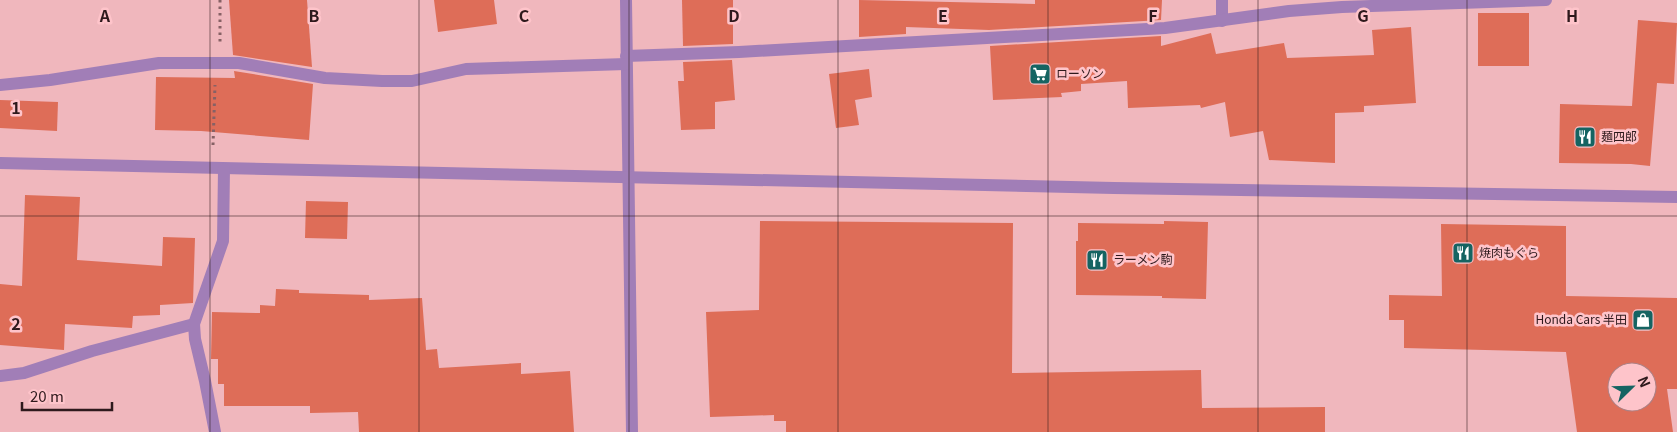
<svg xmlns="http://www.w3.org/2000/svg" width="1677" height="432" viewBox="0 0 1677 432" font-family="Georgia,'Noto Sans JP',serif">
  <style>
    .building { fill: #de6d58; fill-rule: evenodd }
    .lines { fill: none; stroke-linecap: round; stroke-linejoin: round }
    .path { stroke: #866165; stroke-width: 3; stroke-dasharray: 2.5 4; stroke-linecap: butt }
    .minor { stroke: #a17eb7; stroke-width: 12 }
    .grid { fill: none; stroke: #2e191c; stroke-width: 1; stroke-opacity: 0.55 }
    .labels { text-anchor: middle; stroke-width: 5; stroke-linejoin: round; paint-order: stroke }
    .poi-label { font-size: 12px; fill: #2e191c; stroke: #fec4ca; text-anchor: start }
    .grid-label { font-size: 16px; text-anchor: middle; font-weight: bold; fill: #2e191c; stroke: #fec4ca; stroke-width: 5; stroke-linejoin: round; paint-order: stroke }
  </style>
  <rect width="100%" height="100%" fill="#f0b7bd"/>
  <g class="building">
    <path d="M 229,0 L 307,0 L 312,67 L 233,55 Z"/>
    <path d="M 434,0 L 494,0 L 497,24 L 438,32 Z"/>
    <path d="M 682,0 L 733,0 L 733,44 L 683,46 Z"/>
    <path d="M 859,0 L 1035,4 L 1035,0 L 1162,0 L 1161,20 L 989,30 L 906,27 L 906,34 L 859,37 Z"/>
    <rect x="1478" y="13" width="51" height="53"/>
    <path d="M 1638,20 L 1677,23 L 1674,84 L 1657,83 L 1650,166 L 1631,164 L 1559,163 L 1560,104 L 1632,106 Z"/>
    <path d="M 1411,27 L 1416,103 L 1364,106 L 1364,112 L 1335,113 L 1335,163 L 1269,160 L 1263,131 L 1230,137 L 1225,102 L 1201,108 L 1200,105 L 1128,108 L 1127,81 L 1081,84 L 1081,91 L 1061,93 L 1062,97 L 993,100 L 990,46 L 1161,36 L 1161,46 L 1211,33 L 1216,54 L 1284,43 L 1287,58 L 1374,55 L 1372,30 Z"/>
    <path d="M 732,60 L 735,100 L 715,102 L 715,129 L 681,130 L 678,81 L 684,81 L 683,62 Z"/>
    <path d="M 869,69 L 872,97 L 855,100 L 859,125 L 836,128 L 829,74 Z"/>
    <path d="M 234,71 L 313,84 L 309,140 L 201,131 L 155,130 L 156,77 L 235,78 Z"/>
    <path d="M 0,100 L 58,102 L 57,131 L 0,128 Z"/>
    <path d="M 25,195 L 80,197 L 77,260 L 162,266 L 163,237 L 195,238 L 193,303 L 160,305 L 160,315 L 133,316 L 132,328 L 65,324 L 64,350 L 0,345 L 0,284 L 22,286 Z"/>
    <path d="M 306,201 L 348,202 L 347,239 L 305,238 Z"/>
    <path d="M 760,221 L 1013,223 L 1012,373 L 1201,370 L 1202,408 L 1325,407 L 1325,432 L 786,432 L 786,421 L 774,421 L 774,415 L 710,417 L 706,312 L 759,310 Z"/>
    <path d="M 1164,221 L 1208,222 L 1206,299 L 1162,298 L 1162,296 L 1076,295 L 1076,241 L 1078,241 L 1078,223 L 1164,224 Z"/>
    <path d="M 1441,224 L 1566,226 L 1566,296 L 1677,298 L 1677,389 L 1667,389 L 1673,432 L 1577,432 L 1566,352 L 1404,348 L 1404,320 L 1389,320 L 1389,295 L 1442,296 ZM 1617,372 L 1647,372 L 1647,402 L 1617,402 Z"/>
    <path d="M 276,289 L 299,290 L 299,293 L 369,295 L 369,300 L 422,298 L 426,350 L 437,349 L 439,368 L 521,363 L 521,374 L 570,371 L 574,432 L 359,432 L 358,412 L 310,413 L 310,406 L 224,406 L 224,384 L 218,384 L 218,359 L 211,359 L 212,312 L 260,313 L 260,305 L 275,306 Z"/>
  </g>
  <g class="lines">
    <g class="path">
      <path d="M 220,0 L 220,42"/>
      <path d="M 213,145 L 215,85"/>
    </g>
    <g class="minor">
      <path d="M 626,0 L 632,432"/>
      <path d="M 1222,0 L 1222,21"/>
      <path d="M 626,56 L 739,52 L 1165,28 L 1289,11 L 1342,7 L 1546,0"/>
      <path d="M 0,85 L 50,80 L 159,63 L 239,63 L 325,78 L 382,81 L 412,81 L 466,69 L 626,64"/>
      <path d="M 0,163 L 1114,188 L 1677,197"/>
      <path d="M 0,376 L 24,373 L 92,351 L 194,324"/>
      <path d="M 215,432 L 205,381 L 195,339 L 194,324 L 223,241 L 224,169"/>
    </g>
  </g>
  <path class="grid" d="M 210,0 L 210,432M 419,0 L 419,432M 629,0 L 629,432M 838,0 L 838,432M 1048,0 L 1048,432M 1258,0 L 1258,432M 1467,0 L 1467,432M 0,216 L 1677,216"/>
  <defs>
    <g id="supermarket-square" transform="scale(1.125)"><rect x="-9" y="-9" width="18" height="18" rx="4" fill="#156462" stroke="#fec4ca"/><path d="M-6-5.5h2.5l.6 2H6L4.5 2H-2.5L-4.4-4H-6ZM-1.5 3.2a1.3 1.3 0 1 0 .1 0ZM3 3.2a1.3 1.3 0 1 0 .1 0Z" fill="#fff"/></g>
    <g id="restaurant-square" transform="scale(1.125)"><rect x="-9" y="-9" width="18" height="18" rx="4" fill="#156462" stroke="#fec4ca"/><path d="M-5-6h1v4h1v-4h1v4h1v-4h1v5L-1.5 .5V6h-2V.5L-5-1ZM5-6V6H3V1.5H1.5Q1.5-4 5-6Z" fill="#fff"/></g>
    <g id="shop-square" transform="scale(1.125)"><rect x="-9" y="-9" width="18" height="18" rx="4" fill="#156462" stroke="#fec4ca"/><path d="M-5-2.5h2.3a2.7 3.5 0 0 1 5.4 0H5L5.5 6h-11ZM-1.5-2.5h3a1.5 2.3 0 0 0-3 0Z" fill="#fff"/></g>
  </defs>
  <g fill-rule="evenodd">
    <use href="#supermarket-square" x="1040" y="74"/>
    <use href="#restaurant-square" x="1585" y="137"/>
    <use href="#restaurant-square" x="1463" y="253"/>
    <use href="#restaurant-square" x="1097" y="260"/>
    <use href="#shop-square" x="1643" y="320"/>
  </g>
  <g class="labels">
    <g class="poi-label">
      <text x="1056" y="78">ローソン</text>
      <text x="1601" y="141">麺四郎</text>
      <text x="1479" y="257">焼肉もぐら</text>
      <text x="1113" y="264">ラーメン駒</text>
      <text x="1627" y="324" text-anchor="end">Honda Cars 半田</text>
    </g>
  </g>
  <g class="grid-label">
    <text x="105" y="22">A</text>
    <text x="314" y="22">B</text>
    <text x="524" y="22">C</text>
    <text x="734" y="22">D</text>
    <text x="943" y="22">E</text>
    <text x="1153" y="22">F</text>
    <text x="1363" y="22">G</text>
    <text x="1572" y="22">H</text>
    <text x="16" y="114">1</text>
    <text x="16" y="330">2</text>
  </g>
  <g transform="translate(1632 387) rotate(67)"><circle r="24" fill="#fec4ca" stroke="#ab8084"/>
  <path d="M0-4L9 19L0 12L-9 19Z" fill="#156462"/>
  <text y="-8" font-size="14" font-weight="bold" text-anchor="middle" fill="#2e191c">N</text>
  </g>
  <path d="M22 402v8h90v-8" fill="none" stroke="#2e191c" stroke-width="2.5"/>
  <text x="30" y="402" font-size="15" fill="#2e191c" stroke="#fec4ca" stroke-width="4" paint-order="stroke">20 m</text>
</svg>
